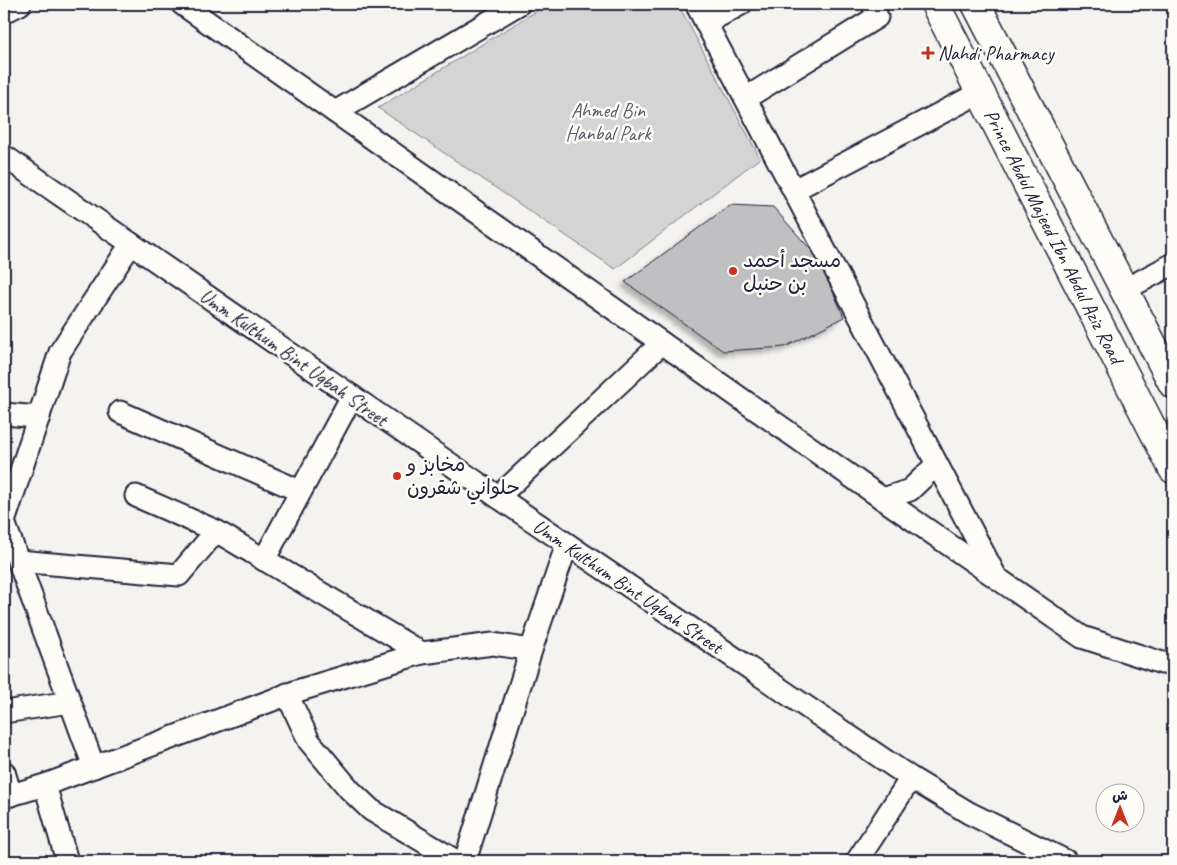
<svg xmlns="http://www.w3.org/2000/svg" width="1177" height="865" font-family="Caveat,'Playpen Sans Arabic',sans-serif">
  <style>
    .green { fill: #d5d4d5; stroke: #7c7b88 }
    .building { fill: #c0bfc2; stroke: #22223b; filter: url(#shadow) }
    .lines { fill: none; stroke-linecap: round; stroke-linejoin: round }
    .minor-casing { stroke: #22223b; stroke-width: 25 }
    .primary-casing { stroke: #22223b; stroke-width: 31 }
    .minor { stroke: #fdfcf7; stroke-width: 21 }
    .primary { stroke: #fdfcf7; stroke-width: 28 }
    .poi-dot { fill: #c8321e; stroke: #fdfcf7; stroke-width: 2 }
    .labels { text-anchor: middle; stroke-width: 5; stroke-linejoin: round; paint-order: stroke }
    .poi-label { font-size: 20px; fill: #22223b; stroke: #fdfcf7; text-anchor: start }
    .park-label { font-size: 20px; fill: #585769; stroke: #fdfcf7 }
    .street-label { font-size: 20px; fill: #22223b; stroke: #fdfcf7 }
  </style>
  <defs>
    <filter id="shadow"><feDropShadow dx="-4.5" dy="4.5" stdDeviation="2.5" flood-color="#0004"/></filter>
  </defs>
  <rect width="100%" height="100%" fill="#f4f3ef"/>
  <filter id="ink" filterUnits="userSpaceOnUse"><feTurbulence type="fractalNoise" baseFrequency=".02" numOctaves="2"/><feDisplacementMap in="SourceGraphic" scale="10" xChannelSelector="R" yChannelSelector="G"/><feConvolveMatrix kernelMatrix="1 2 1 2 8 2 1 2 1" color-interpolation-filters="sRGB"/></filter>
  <g filter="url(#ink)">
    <polygon class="green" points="548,4 678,4 760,158 615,269 378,108"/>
    <polygon class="building" points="730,205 773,207 819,259 844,317 785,347 723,351 625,282"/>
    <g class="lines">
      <defs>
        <g id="minor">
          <polyline points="182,4 883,499 1082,637 1162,663 1173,663"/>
          <polyline points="696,4 994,573"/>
          <polyline points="4,12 20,4"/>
          <polyline points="706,23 741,4"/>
          <polyline points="746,98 877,17 873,4"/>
          <polyline points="335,112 519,4"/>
          <polyline points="4,156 498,497 911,778 969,813 1066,861"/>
          <polyline points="794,190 981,92"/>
          <polyline points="1124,290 1173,264"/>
          <polyline points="120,412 300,491"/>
          <polyline points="4,414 39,417"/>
          <polyline points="136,496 216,531"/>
          <polyline points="498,497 662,343"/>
          <polyline points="883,499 910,490 936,465"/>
          <polyline points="4,522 60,352 131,244"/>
          <polyline points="4,522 94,767"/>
          <polyline points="264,560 352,396"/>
          <polyline points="18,561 179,575 216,531 422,653"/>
          <polyline points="287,694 309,741 350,790 371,810 456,861"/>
          <polyline points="4,712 70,702"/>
          <polyline points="4,772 11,795"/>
          <polyline points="45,785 67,861"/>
          <polyline points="4,797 45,785 297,691 422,653 493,644 531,650"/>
          <polyline points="465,861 531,650 567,544"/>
          <polyline points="857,861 911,778"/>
        </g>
        <g id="primary">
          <polyline points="935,4 1173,469"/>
          <polyline points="976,4 1173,384"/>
        </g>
      </defs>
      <use href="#minor" class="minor-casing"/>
      <use href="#primary" class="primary-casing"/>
      <use href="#minor" class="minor"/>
      <use href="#primary" class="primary"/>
    </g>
  </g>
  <g class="poi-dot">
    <path d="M925.5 45.5h5v5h5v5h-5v5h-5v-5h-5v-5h5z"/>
    <circle cx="733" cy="271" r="5"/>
    <circle cx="397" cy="476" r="5"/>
  </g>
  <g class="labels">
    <g class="poi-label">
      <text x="938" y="60">Nahdi Pharmacy</text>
      <text x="743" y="267">مسجد أحمد<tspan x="743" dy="23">بن حنبل</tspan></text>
      <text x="407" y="471">مخابز و<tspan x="407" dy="23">حلواني شقرون</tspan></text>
    </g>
    <g class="park-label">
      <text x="608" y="117">Ahmed Bin<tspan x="608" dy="23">Hanbal Park</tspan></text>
    </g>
    <g class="street-label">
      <text transform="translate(1054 236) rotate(63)" y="7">Prince Abdul Majeed Ibn Abdul Aziz Road</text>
      <text transform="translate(294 357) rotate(35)" y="7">Umm Kulthum Bint Uqbah Street</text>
      <text transform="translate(628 586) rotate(34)" y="7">Umm Kulthum Bint Uqbah Street</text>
    </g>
  </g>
  <rect width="1177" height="865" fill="none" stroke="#fdfcf7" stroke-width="20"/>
  <rect x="10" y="10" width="1157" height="845" fill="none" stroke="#22223b" stroke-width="2" filter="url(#ink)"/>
  <g transform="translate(1120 808)"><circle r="24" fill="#fdfcf7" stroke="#a5a5ac"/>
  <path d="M0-4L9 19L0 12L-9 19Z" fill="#c8321e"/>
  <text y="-8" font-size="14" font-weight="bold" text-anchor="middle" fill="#22223b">ش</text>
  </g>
</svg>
